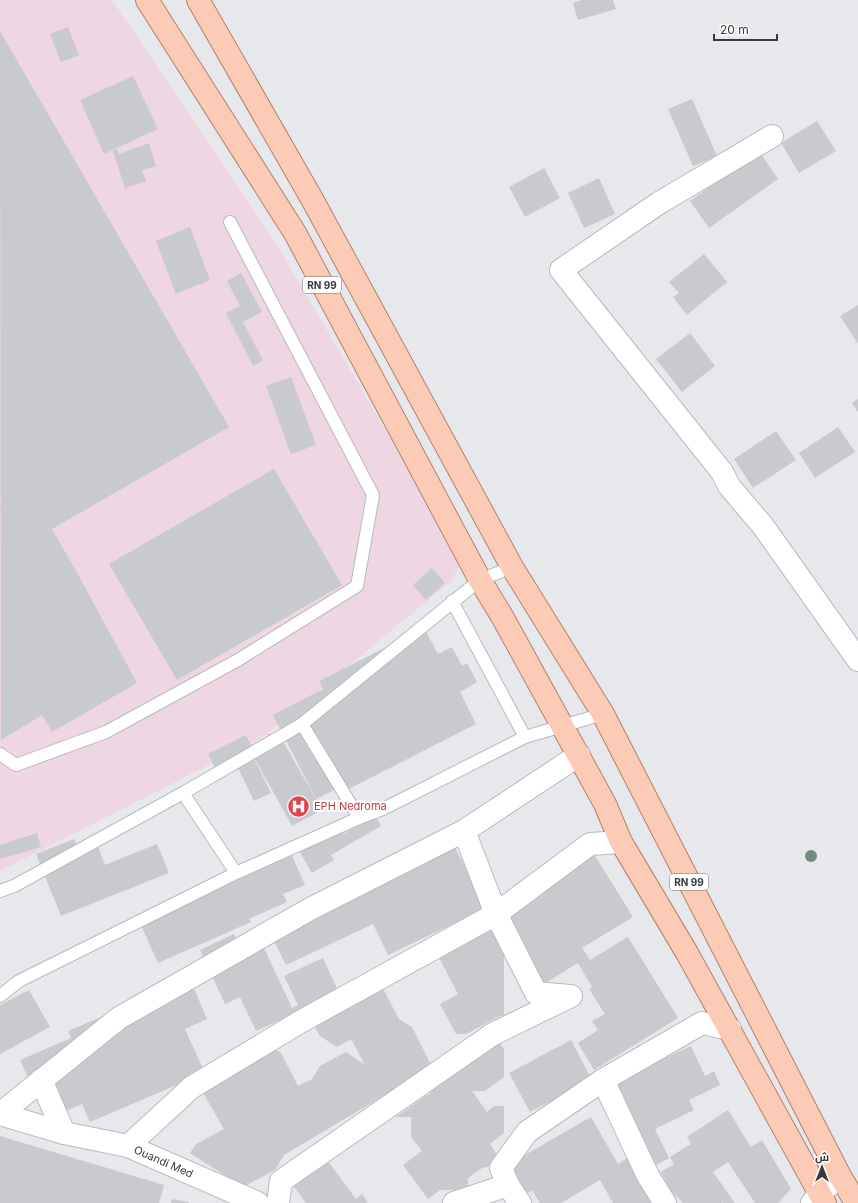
<svg xmlns="http://www.w3.org/2000/svg" width="858" height="1203" font-family="Inter,Cairo,sans-serif">
  <style>
    .industrial { fill: #eed6e2 }
    .building { fill: #c8cacd }
    .lines { fill: none; stroke-linecap: round; stroke-linejoin: round }
    .lane-casing { stroke: #b9babe; stroke-width: 14 }
    .street-casing { stroke: #b9babe; stroke-width: 24 }
    .secondary-casing { stroke: #b9babe; stroke-width: 24 }
    .primary-casing { stroke: #b5816b; stroke-width: 24 }
    .lane { stroke: #fff; stroke-width: 12 }
    .street { stroke: #fff; stroke-width: 22 }
    .secondary { stroke: #fff; stroke-width: 22 }
    .primary { stroke: #fbcbb6; stroke-width: 22 }
    .tree { fill: #748a7e }
    .labels { text-anchor: middle; stroke-width: 4; stroke-linejoin: round; paint-order: stroke }
    .shield { fill: #fff; stroke: #747475; stroke-width: 1 }
    .shield-label { font-size: 10px; font-weight: bold; fill: #38393a }
    .health-label { font-size: 11px; fill: #be3a42; stroke: #fff; text-anchor: start }
    .street-label { font-size: 11px; fill: #38393a; stroke: #fff }
  </style>
  <rect width="100%" height="100%" fill="#e6e8eb"/>
  <polygon class="industrial" points="0,0 112,0 274,240 462,561 451,581 260,739 0,871"/>
  <g class="building">
    <polygon points="582,0 613,0 616,9 578,20 573,3"/>
    <polygon points="68,27 79,55 61,62 50,34"/>
    <polygon points="0,31 229,427 52,529 76,571 137,683 52,732 42,715 1,740"/>
    <polygon points="133,76 158,129 104,154 80,100"/>
    <polygon points="692,99 717,156 693,166 668,109"/>
    <polygon points="817,121 836,151 799,173 781,143"/>
    <polygon points="149,143 156,166 142,170 146,181 125,188 113,151 117,149 119,154"/>
    <polygon points="759,151 778,179 709,228 690,201"/>
    <polygon points="544,168 560,198 525,217 509,187"/>
    <polygon points="599,178 615,214 584,228 568,193"/>
    <polygon points="190,227 210,280 176,294 156,241"/>
    <polygon points="704,254 727,282 687,315 673,297 679,293 669,282"/>
    <polygon points="241,273 262,312 243,322 263,360 253,366 226,313 240,306 227,281"/>
    <polygon points="858,305 858,344 840,316"/>
    <polygon points="690,333 715,366 682,392 656,359"/>
    <polygon points="291,377 316,445 291,454 266,386"/>
    <polygon points="858,399 858,412 852,403"/>
    <polygon points="838,427 855,452 815,478 799,453"/>
    <polygon points="776,431 796,460 753,488 734,459"/>
    <polygon points="274,469 342,585 177,680 109,564"/>
    <polygon points="432,568 445,583 426,600 413,585"/>
    <polygon points="424,628 438,654 452,647 462,666 467,663 477,682 460,692 476,724 341,793 338,788 316,799 273,715 323,689 319,681"/>
    <polygon points="268,734 279,734 322,810 292,826 255,759 220,777 208,754 246,735 256,755 267,744"/>
    <polygon points="255,760 271,793 254,801 238,768"/>
    <polygon points="376,816 381,826 331,855 334,860 312,873 297,847 338,825 343,834"/>
    <polygon points="37,833 41,847 0,859 0,845"/>
    <polygon points="448,834 486,908 388,955 373,924 286,965 265,923"/>
    <polygon points="74,839 80,853 98,846 105,865 157,844 169,873 61,916 36,854"/>
    <polygon points="290,851 305,885 283,894 287,902 249,919 251,922 158,963 140,923 251,874 248,869"/>
    <polygon points="594,854 633,917 582,948 590,960 628,937 678,1018 594,1070 578,1043 598,1030 592,1021 605,1014 589,989 592,987 578,963 542,985 515,941 521,938 507,914"/>
    <polygon points="490,924 504,951 504,1016 500,1016 466,1034 456,1034 440,1004 458,994 436,952"/>
    <polygon points="256,931 292,1008 298,1005 284,976 323,958 339,993 256,1031 240,997 225,1004 200,950 234,934 237,940"/>
    <polygon points="190,979 207,1019 185,1029 205,1073 90,1122 82,1104 63,1112 33,1089 20,1060 71,1038 68,1031"/>
    <polygon points="382,987 399,1019 412,1027 432,1067 284,1155 275,1170 243,1187 190,1153 196,1144 224,1129 201,1089 274,1049 281,1053 298,1086 312,1079 320,1066 346,1052 365,1065 351,1039 337,1047 320,1036 313,1024"/>
    <polygon points="29,990 50,1027 0,1054 0,1005"/>
    <polygon points="496,1038 504,1049 504,1077 485,1091 472,1091 487,1112 494,1106 504,1106 504,1133 490,1144 501,1161 497,1165 482,1168 468,1178 468,1190 440,1190 428,1199 403,1165 422,1151 411,1137 411,1117 396,1117 427,1095 430,1094 430,1086"/>
    <polygon points="571,1040 592,1080 530,1112 509,1073"/>
    <polygon points="691,1046 705,1076 714,1071 720,1085 689,1100 694,1110 655,1129 669,1158 652,1167 611,1083"/>
    <polygon points="728,1110 751,1147 762,1140 791,1189 778,1203 755,1203 728,1162 713,1172 735,1203 722,1203 728,1198 721,1203 683,1203 670,1190 661,1172 674,1164 670,1157 691,1144 687,1137"/>
    <polygon points="591,1117 618,1164 627,1158 653,1203 613,1203 600,1180 561,1203 540,1203 532,1190 521,1197 504,1167"/>
    <polygon points="0,1136 164,1185 159,1203 0,1203"/>
    <polygon points="327,1160 356,1199 362,1194 368,1203 306,1203 293,1185"/>
    <polygon points="172,1199 189,1202 189,1203 171,1203"/>
  </g>
  <g class="lines">
    <defs>
      <g id="lane">
        <polyline points="452,601 525,737"/>
        <polyline points="302,724 359,818 383,809 525,737 603,714"/>
        <polyline points="0,754 16,765 106,732 238,660 357,586 373,495 230,222"/>
        <polyline points="183,793 236,873"/>
        <polyline points="0,891 14,886 183,793 302,724 480,580 512,567"/>
        <polyline points="0,996 19,981 236,873 359,818"/>
      </g>
      <g id="street">
        <polyline points="772,136 659,203 561,270 722,472 729,486 763,526 858,660"/>
        <polyline points="464,831 496,914 536,993 570,996"/>
        <polyline points="41,1080 64,1133"/>
        <polyline points="603,1080 648,1176 665,1203"/>
        <polyline points="0,1114 119,1018 310,909 464,831 579,755"/>
        <path id="s1" d="M0,1114l64,19 64,13 130,57"/>
        <polyline points="128,1146 192,1087 300,1022 496,914 590,844 621,842"/>
        <polyline points="508,1185 520,1203"/>
        <polyline points="278,1203 281,1181 493,1034 571,996"/>
        <polyline points="454,1203 508,1185 501,1168 527,1132 603,1080 702,1023 730,1029"/>
      </g>
      <polyline id="secondary" points="812,1203 820,1193 840,1176"/>
      <g id="primary">
        <polyline points="147,0 295,233 480,580 503,618 605,804 621,842 687,953 825,1203"/>
        <polyline points="198,0 312,199 512,567 603,714 840,1176 856,1203"/>
      </g>
    </defs>
    <use href="#lane" class="lane-casing"/>
    <use href="#street" class="street-casing"/>
    <use href="#secondary" class="secondary-casing"/>
    <use href="#primary" class="primary-casing"/>
    <use href="#lane" class="lane"/>
    <use href="#street" class="street"/>
    <use href="#secondary" class="secondary"/>
    <use href="#primary" class="primary"/>
  </g>
  <circle class="tree" cx="811" cy="856" r="6"/>
  <defs>
    <symbol id="hospital-disc" viewBox="-11 -11 22 22"><circle r="9.5" fill="#e0444e" stroke="#fff"/><path d="M-5-5h3v3.5h4V-5h3V5h-3V1.5h-4V5h-3Z" fill="#fff"/></symbol>
  </defs>
  <g fill-rule="evenodd">
    <use href="#hospital-disc" x="286" y="794" width="25" height="25"/>
  </g>
  <g class="labels">
    <g class="shield">
      <rect x="303" y="277" width="38" height="16" rx="3"/>
      <rect x="670" y="874" width="38" height="16" rx="3"/>
    </g>
    <g class="shield-label">
      <text x="322" y="289">RN 99</text>
      <text x="689" y="886">RN 99</text>
    </g>
    <g class="health-label">
      <text x="314" y="810">EPH Nedroma</text>
    </g>
    <g class="street-label">
      <text dy="4" stroke="none"><textPath href="#s1" startOffset="171">Ouandi Med</textPath></text>
    </g>
  </g>
  <g transform="translate(822 1167)" stroke="#ffffff" stroke-width="3" paint-order="stroke">
  <path d="M0-3L7 15L0 10L-7 15Z" fill="#38393a"/>
  <text y="-6" font-size="11" font-weight="bold" text-anchor="middle" fill="#38393a">ش</text>
  </g>
  <path d="M714 34v6h63v-6" fill="none" stroke="#38393a" stroke-width="2"/>
  <text x="720" y="34" font-size="12" fill="#38393a" stroke="#ffffff" stroke-width="3" paint-order="stroke">20 m</text>
</svg>
